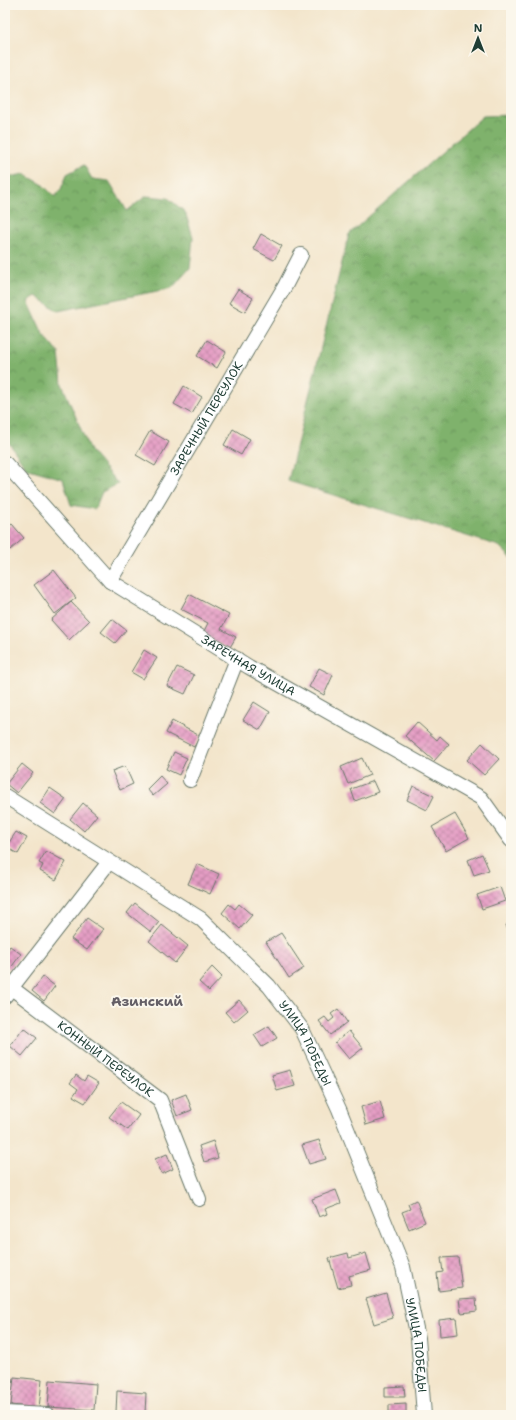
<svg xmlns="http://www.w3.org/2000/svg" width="516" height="1420" font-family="'Shantell Sans',sans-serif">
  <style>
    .forest { fill: url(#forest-crowns); stroke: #4f7850 }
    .building { fill: url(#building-cross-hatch) }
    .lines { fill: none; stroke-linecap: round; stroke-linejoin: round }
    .minor-casing { stroke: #697869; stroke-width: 16 }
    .minor { stroke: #fff; stroke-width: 14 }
    .labels { text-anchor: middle; stroke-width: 4; stroke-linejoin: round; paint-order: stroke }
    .street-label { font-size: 12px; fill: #1f3d34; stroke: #fbf7ec }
    .quarter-label { font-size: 14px; font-weight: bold; fill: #645f66; stroke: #fbf7ec }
  </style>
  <defs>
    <pattern id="forest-crowns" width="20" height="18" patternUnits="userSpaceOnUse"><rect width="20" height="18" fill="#7fb26c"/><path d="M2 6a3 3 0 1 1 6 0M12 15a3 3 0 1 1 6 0" fill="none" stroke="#67925a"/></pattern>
    <pattern id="building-cross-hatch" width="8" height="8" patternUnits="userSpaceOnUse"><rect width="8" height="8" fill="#e59dc4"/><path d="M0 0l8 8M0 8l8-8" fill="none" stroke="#b981a0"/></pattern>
  </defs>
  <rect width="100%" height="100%" fill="#fbf7ec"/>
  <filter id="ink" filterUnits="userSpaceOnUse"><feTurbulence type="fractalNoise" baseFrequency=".025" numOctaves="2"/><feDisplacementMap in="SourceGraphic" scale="8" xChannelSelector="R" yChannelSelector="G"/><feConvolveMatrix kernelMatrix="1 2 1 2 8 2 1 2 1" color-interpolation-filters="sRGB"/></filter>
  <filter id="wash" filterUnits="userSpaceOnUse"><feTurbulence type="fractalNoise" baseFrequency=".012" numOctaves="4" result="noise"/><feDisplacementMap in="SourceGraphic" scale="16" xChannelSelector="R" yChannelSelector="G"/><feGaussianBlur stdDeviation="0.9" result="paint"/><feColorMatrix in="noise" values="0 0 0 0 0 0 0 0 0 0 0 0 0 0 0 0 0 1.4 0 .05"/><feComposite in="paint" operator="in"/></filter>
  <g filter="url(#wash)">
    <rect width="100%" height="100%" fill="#f3e5cb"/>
    <g class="forest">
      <polygon points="511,115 511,558 499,546 288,481 349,234 483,116"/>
      <polygon points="84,165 92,179 109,181 127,211 146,196 168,198 185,212 193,237 190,268 172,288 58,311 36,296 28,301 43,334 59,353 62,384 90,451 118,484 102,492 95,509 71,505 63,479 26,468 5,437 5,178 24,174 42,184 55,197 61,189 67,174"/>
    </g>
    <g id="blocks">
      <g class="building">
        <polygon points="261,234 282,246 274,260 253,249"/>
        <polygon points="238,289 253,298 245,312 229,303"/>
        <polygon points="207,340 226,352 217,368 197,356"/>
        <polygon points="184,386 202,397 192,414 174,404"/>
        <polygon points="233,429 250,439 241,455 224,445"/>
        <polygon points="150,431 169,442 155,466 136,455"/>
        <polygon points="12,524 24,538 10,550 5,544 5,529"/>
        <polygon points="54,570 76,598 55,614 34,585"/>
        <polygon points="189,594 229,615 221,629 236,637 229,649 202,635 208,623 181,609"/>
        <polygon points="71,602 89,621 69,640 51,620"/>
        <polygon points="112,619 126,630 115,643 101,632"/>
        <polygon points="144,650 157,658 143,679 131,672"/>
        <polygon points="177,667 194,675 185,694 167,686"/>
        <polygon points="319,668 333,675 324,695 309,687"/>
        <polygon points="254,702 270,712 260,730 243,720"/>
        <polygon points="172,721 200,736 194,747 166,733"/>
        <polygon points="417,722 437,740 440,736 449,744 434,761 405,736"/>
        <polygon points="482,743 499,759 484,775 467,760"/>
        <polygon points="174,752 187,758 179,775 166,769"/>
        <polygon points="362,758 370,775 348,784 341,767"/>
        <polygon points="22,764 33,773 17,793 6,784"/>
        <polygon points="125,766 133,784 120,790 112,771"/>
        <polygon points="160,776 167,784 153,796 147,789"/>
        <polygon points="373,781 378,792 355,801 351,789"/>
        <polygon points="413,786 434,796 427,810 407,800"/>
        <polygon points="50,788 66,799 55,814 40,803"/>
        <polygon points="83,803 97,815 84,831 70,819"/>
        <polygon points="455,814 469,838 446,851 432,827"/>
        <polygon points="16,832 27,838 18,854 6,847"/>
        <polygon points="46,851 66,862 56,880 40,871 43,865 39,863"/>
        <polygon points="482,854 489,870 474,875 468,860"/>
        <polygon points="197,864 219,874 210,894 188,884"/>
        <polygon points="500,887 505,901 482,909 477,895"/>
        <polygon points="135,903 159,922 151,932 127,913"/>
        <polygon points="229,904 235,909 239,904 252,915 240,929 222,913"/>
        <polygon points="87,918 103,929 87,950 71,939"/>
        <polygon points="511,923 511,939 506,925"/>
        <polygon points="162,925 188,946 175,963 149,941"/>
        <polygon points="281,933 304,968 289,978 266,942"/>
        <polygon points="10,946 21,954 10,969 5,965 5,953"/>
        <polygon points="212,967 222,977 209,991 199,982"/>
        <polygon points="43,977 55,986 44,1001 32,991"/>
        <polygon points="239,1000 248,1010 234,1022 225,1012"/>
        <polygon points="338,1009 347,1022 330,1035 319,1021 325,1017 329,1022 334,1018 331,1014"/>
        <polygon points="269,1026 277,1038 262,1047 254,1035"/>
        <polygon points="24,1028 37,1038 22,1056 10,1046"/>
        <polygon points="349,1031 363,1048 349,1059 335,1042"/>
        <polygon points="290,1070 295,1086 277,1091 272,1075"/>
        <polygon points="76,1075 84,1081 87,1076 99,1083 85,1103 73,1096 78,1089 70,1083"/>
        <polygon points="186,1094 192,1110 177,1116 171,1100"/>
        <polygon points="380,1101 385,1119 366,1125 361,1107"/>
        <polygon points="121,1102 139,1115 128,1130 109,1117"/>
        <polygon points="319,1140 326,1159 309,1164 302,1145"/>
        <polygon points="213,1141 218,1158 204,1162 199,1146"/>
        <polygon points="167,1154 173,1169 162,1174 155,1159"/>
        <polygon points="336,1190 341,1203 325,1209 327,1214 319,1217 312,1199"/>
        <polygon points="416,1200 425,1222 409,1229 402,1212 410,1209 408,1204"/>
        <polygon points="348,1253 349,1258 366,1253 371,1270 349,1276 351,1285 338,1288 329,1258"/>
        <polygon points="458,1257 462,1288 439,1291 437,1273 443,1272 441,1258"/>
        <polygon points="386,1293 393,1318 374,1324 366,1299"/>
        <polygon points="476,1298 477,1311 461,1313 459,1299"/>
        <polygon points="456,1318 458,1334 440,1336 439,1320"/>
        <polygon points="14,1377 42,1380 39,1408 11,1405"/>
        <polygon points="50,1380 96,1384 94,1410 48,1407"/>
        <polygon points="404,1386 405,1397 385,1397 385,1387"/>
        <polygon points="117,1391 146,1393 145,1414 116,1412"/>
        <polygon points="406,1404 406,1415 389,1415 389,1405"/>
      </g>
    </g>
  </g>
  <g filter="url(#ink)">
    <use href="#blocks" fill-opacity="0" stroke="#697869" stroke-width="1"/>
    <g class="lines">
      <defs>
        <g id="minor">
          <path id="s1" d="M5,463l105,118 139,86 232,131 30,42"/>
          <path id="s2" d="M110,581l175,-295 16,-31"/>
          <polyline points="190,780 237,659"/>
          <path id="s3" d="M5,796l196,123 68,67 33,43 37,80 64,158 15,71 6,77"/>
          <path id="s4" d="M5,983l155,117 39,99"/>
          <polyline points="5,996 109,862"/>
          <polyline points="5,1413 48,1415"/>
        </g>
      </defs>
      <use href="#minor" class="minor-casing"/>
      <use href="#minor" class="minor"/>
    </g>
  </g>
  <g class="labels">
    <g class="street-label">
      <text dy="4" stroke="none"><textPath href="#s2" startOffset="189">ЗАРЕЧНЫЙ ПЕРЕУЛОК</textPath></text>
      <text dy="4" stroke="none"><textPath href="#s1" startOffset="320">ЗАРЕЧНАЯ УЛИЦА</textPath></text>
      <text dy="4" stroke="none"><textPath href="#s3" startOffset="395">УЛИЦА ПОБЕДЫ</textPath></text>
      <text dy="4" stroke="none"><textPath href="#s4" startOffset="126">КОННЫЙ ПЕРЕУЛОК</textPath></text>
      <text dy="4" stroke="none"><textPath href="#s3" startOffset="719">УЛИЦА ПОБЕДЫ</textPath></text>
    </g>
    <g class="quarter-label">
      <text x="147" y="1006">Азинский</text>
    </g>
  </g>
  <rect width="516" height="1420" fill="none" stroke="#fbf7ec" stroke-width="20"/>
  <g transform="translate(478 38)" stroke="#fbf7ec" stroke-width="3" paint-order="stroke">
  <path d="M0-3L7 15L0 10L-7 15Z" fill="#1f3d34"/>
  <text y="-6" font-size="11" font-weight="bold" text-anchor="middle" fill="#1f3d34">N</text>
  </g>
</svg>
